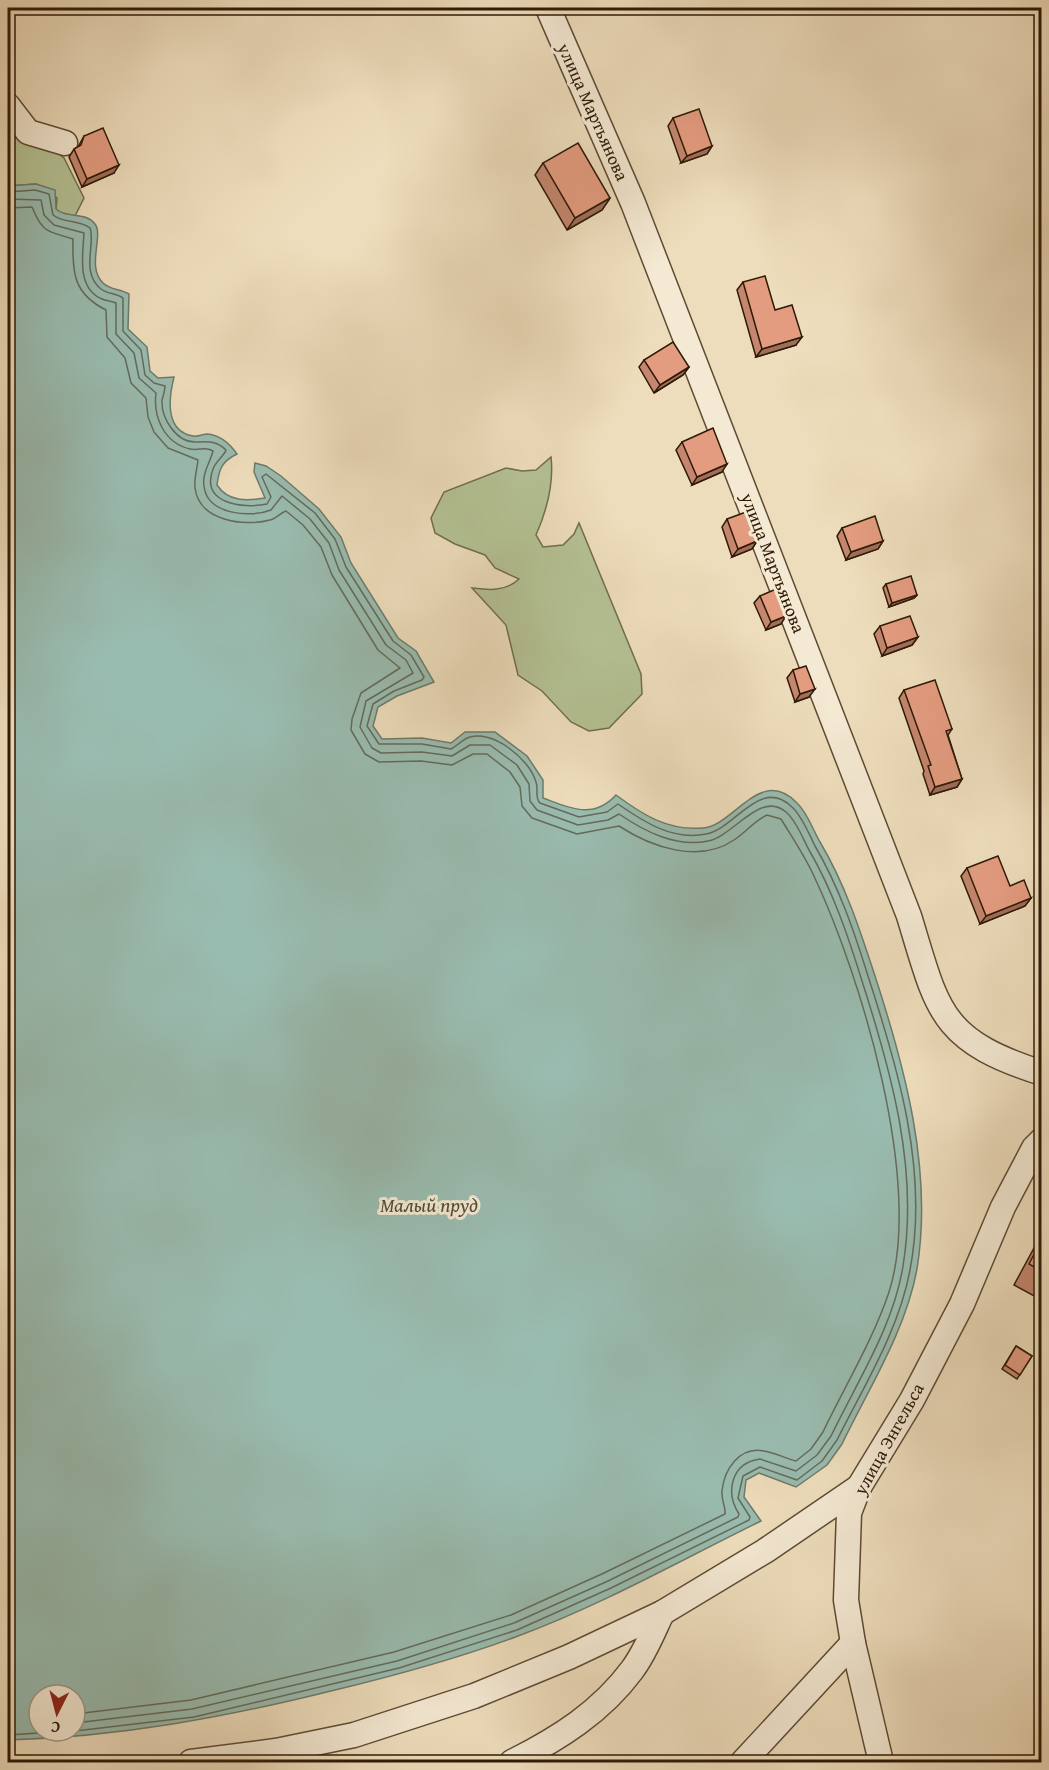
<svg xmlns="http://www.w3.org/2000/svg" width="1049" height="1770" font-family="'Gentium Book Plus',serif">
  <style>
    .green { fill: #b4c294; stroke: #716e4d; stroke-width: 1.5 }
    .water { fill: #99bcb0; stroke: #6e7b6c; stroke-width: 1.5; fill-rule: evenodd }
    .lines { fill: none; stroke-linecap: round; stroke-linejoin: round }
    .shore { stroke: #646b5b; stroke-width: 1.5 }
    .minor-casing { stroke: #5e4b34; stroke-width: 27 }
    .minor { stroke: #f4e9d3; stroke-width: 24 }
    .wall { fill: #c4866e; stroke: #2e1a06; stroke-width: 1.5 }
    .shaded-wall { fill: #a06d5a; stroke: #2e1a06; stroke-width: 1.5 }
    .building { fill: #e49c80; stroke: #2e1a06; stroke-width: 1.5 }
    .labels { text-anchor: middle; stroke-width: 6; stroke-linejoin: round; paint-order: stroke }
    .street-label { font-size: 18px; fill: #2e1a06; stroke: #f4e9d3 }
    .water-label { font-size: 20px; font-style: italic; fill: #4e4b39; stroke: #f4e9d3 }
  </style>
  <rect width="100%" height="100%" fill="#eeddbc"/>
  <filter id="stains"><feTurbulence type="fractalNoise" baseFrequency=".00333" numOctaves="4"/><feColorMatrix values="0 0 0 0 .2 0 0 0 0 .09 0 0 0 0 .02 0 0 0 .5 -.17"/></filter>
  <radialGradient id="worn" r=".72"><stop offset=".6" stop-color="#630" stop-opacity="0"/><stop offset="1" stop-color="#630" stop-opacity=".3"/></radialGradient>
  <g class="green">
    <polygon points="8,114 64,158 84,198 75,216 63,215 56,210 57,198 36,184 8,186"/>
    <path d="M551,457c3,27 -4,53 -15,78l7,12 20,-2 11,-11 5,-11 62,151 1,20 -33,34 -20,3 -18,-9 -29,-31 -24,-16 -12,-50 -34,-37c17,2 33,4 47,-9l-24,-11 -10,-13 -30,-11 -20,-11 -4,-15 13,-26 62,-24 16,3 14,-1z"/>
  </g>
  <path class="water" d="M36,184l19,6 1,19c11,10 29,2 39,15 9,11 -9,43 8,59 7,7 18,6 26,11l-1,35 19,18 3,24 8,7 16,-1c-5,20 -10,54 19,59 5,1 10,-2 14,-2 14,1 23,10 30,20 -15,7 -18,15 -20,31 11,17 30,16 48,13l-11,-26 1,-9 11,3 15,10 38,33 22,28 10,26 47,75 18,13 18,31 -37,14 -19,11 -5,19 9,13 40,-1 29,5 14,-11h30l32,24 16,24v18c27,10 50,22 73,-3 27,20 52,36 87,33 31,-2 57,-63 94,-25 10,9 16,27 23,39 25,42 40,88 55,134 30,92 58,195 42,293 -11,61 -48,119 -75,175l-15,21 -31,22 -37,-14 -13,7 -2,17 17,24c-80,39 -159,84 -243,115 -59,22 -121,39 -183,54 -108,27 -216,47 -327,50v-1554zM39,1695h36v36h-36z"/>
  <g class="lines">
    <g class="shore">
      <path d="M8,192l27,-2 14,4 4,21c12,9 25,4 37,13 6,16 -10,44 11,61 6,5 15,4 22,9v33l18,19 4,25 9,8 11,3c0,5 -2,10 -3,14 -1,18 14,42 33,42 13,0 21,-2 31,8 -2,6 -10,11 -13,19 -13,35 30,40 54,35l4,-7 -9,-20 4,-3 49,39 20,26 11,28 47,74 18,14 13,22 -2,3 -28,11 -21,13 -6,22 12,18h43l29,5c6,-3 10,-8 16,-11 24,-10 62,20 69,44 3,8 -2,14 4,21l39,14 28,-5 11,-8c26,18 55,37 88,30 29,-5 54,-58 86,-27 10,9 17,27 23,39 24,41 39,85 53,130 30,92 61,196 42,294 -11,60 -46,116 -73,170l-15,21 -25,19 -37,-13 -17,9 -5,22 12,19 -1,3 -138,68 -94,42 -118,38 -205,49 -119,14"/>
      <path d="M8,199l33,1 3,15 10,10 30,8c-1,21 -8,55 18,66 4,2 9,2 14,4v31l18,19 5,25 17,15c-3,24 8,50 34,56 9,2 15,-3 23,2 -3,12 -11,22 -9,35 3,29 47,32 67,24l11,-14 28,23 19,24 10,27 47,75 20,15 7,13 -47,28 -6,26 12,21 9,5 41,-1 30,4 18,-11h20l27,20 12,19 1,17 7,9 41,15 30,-5 11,-6c25,17 57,34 89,27 26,-5 52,-51 78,-29 10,8 17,27 23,38 24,41 39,86 53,131 29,90 57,189 41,285 -9,59 -46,116 -72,170l-14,19 -21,16 -36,-12c-29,4 -35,33 -21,55l-1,3 -130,64 -94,42 -117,38 -205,48 -117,14"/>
      <path d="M8,208l24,-1c11,27 16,24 41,32 -1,35 1,55 33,71l1,27 18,21 6,25 15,15 2,19 6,15 14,16 30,12c-1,9 -4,19 -3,28 4,33 49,39 75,32 6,-1 10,-7 16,-9l17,14 18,22 11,28 46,75 22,18 -39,25 -9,26 -1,11 14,24 14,8 42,-1 31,4 21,-11h14l23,18 10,15 2,19 10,12 45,16 42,-8c32,21 80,38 115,14 12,-8 20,-19 33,-25l14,4c11,18 23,36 32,55 48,101 111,310 76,418 -16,48 -44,94 -66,140l-12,17 -15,12c-11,-3 -21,-8 -32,-10 -25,-5 -40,19 -42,40 -1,9 4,16 3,23l-121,59 -93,42 -117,37 -203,48 -116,14"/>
      <polyline points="8,1735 69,1731"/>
    </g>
    <defs>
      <g id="minor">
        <path d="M548,8l85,195 276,713c29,95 30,124 133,157"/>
        <polyline points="8,106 28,132 65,143"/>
        <polyline points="191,1762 276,1751 354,1735 474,1696 569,1657 662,1613 765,1551 859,1487"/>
        <path d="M512,1762c46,-23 89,-50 120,-92 13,-17 21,-38 30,-57"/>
        <polyline points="743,1762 853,1643"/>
        <polyline points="881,1762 853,1643 846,1600 849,1513 859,1487 912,1400 962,1304 1003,1207 1034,1148 1042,1140"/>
      </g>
    </defs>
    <use href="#minor" class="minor-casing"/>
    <use href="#minor" class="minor"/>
  </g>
  <g class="wall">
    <polygon points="673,118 712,146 707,154 681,163 668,126"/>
    <polygon points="84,136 114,173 82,187 69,157 74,149 78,147"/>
    <polygon points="543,163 610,198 602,210 567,230 535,175"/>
    <polygon points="743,282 775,310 796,345 756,357 737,290"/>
    <polygon points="644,360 689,367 683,375 654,393 639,367"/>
    <polygon points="682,442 722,472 692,485 676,450"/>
    <polygon points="727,519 757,541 752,549 732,557 722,527"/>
    <polygon points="842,528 883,541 878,549 846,560 837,536"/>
    <polygon points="886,584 917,595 914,598 889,607 883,588"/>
    <polygon points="760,596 781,624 766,630 754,603"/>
    <polygon points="880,626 918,637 912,645 882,656 874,634"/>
    <polygon points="793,670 809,697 795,702 787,678"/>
    <polygon points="904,690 952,729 948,735 962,779 957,787 930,795 923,774 924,771 899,698"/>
    <polygon points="967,868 1010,886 1031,898 1025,906 980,924 961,876"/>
    <polygon points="1041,1235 1041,1293 1038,1298 1014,1285"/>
    <polygon points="1016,1346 1032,1356 1017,1379 1002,1369"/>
  </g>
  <g class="shaded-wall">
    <polygon points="712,146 707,154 681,163 687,156"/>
    <polygon points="119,165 114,173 82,187 87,179"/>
    <polygon points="610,198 602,210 567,230 575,218"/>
    <polygon points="802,337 796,345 756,357 762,349"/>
    <polygon points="689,367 683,375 654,393 660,385"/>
    <polygon points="727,464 722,472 692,485 697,477"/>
    <polygon points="757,541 752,549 732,557 738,549"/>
    <polygon points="883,541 878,549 846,560 851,552"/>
    <polygon points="917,595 914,598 889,607 892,603"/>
    <polygon points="786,616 781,624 766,630 771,622"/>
    <polygon points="918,637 912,645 882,656 887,648"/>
    <polygon points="815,689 809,697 795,702 800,694"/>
    <polygon points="962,779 957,787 930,795 935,787"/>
    <polygon points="1031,898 1025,906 980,924 986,916"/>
  </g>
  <g class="building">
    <polygon points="699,109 712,146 687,156 673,118"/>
    <polygon points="103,128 119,165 87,179 74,149 81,145 84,136"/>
    <polygon points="578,143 610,198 575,218 543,163"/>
    <polygon points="765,276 775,310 792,305 802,337 762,349 743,282"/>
    <polygon points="673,342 689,367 660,385 644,360"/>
    <polygon points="713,428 727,464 697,477 682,442"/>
    <polygon points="746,512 757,541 738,549 727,519"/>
    <polygon points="875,516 883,541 851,552 842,528"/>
    <polygon points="911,576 917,595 892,603 886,584"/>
    <polygon points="776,589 786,616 771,622 760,596"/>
    <polygon points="910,616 918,637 887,648 880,626"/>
    <polygon points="806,666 815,689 800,694 793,670"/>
    <polygon points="935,680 952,729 946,731 962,779 935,787 928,766 931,765 904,690"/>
    <polygon points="998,856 1010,886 1024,880 1031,898 986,916 967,868"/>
    <polygon points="1041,1241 1041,1271 1029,1264"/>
    <polygon points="1016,1346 1032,1356 1020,1375 1005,1365"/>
  </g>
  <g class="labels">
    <g class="street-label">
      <text transform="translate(593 112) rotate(66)" y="6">улица Мартьянова</text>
      <text transform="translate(773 563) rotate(69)" y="6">улица Мартьянова</text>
      <text transform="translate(889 1439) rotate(-61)" y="6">улица Энгельса</text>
    </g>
    <g class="water-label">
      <text x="429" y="1212">Малый пруд</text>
    </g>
  </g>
  <rect width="1049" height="1770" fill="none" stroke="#eeddbc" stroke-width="30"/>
  <rect x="9" y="9" width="1031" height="1752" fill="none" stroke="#2e1a06" stroke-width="3"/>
  <rect x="15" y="15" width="1019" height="1740" fill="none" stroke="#2e1a06" stroke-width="1.5"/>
  <g transform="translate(57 1713) rotate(186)"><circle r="28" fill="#f4e9d3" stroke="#a59681" stroke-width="1.5"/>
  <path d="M0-4.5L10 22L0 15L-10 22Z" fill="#8f2418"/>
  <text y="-9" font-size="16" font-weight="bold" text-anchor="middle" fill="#2e1a06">С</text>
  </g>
  <rect width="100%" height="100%" filter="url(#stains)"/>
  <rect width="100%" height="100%" fill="url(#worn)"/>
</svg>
